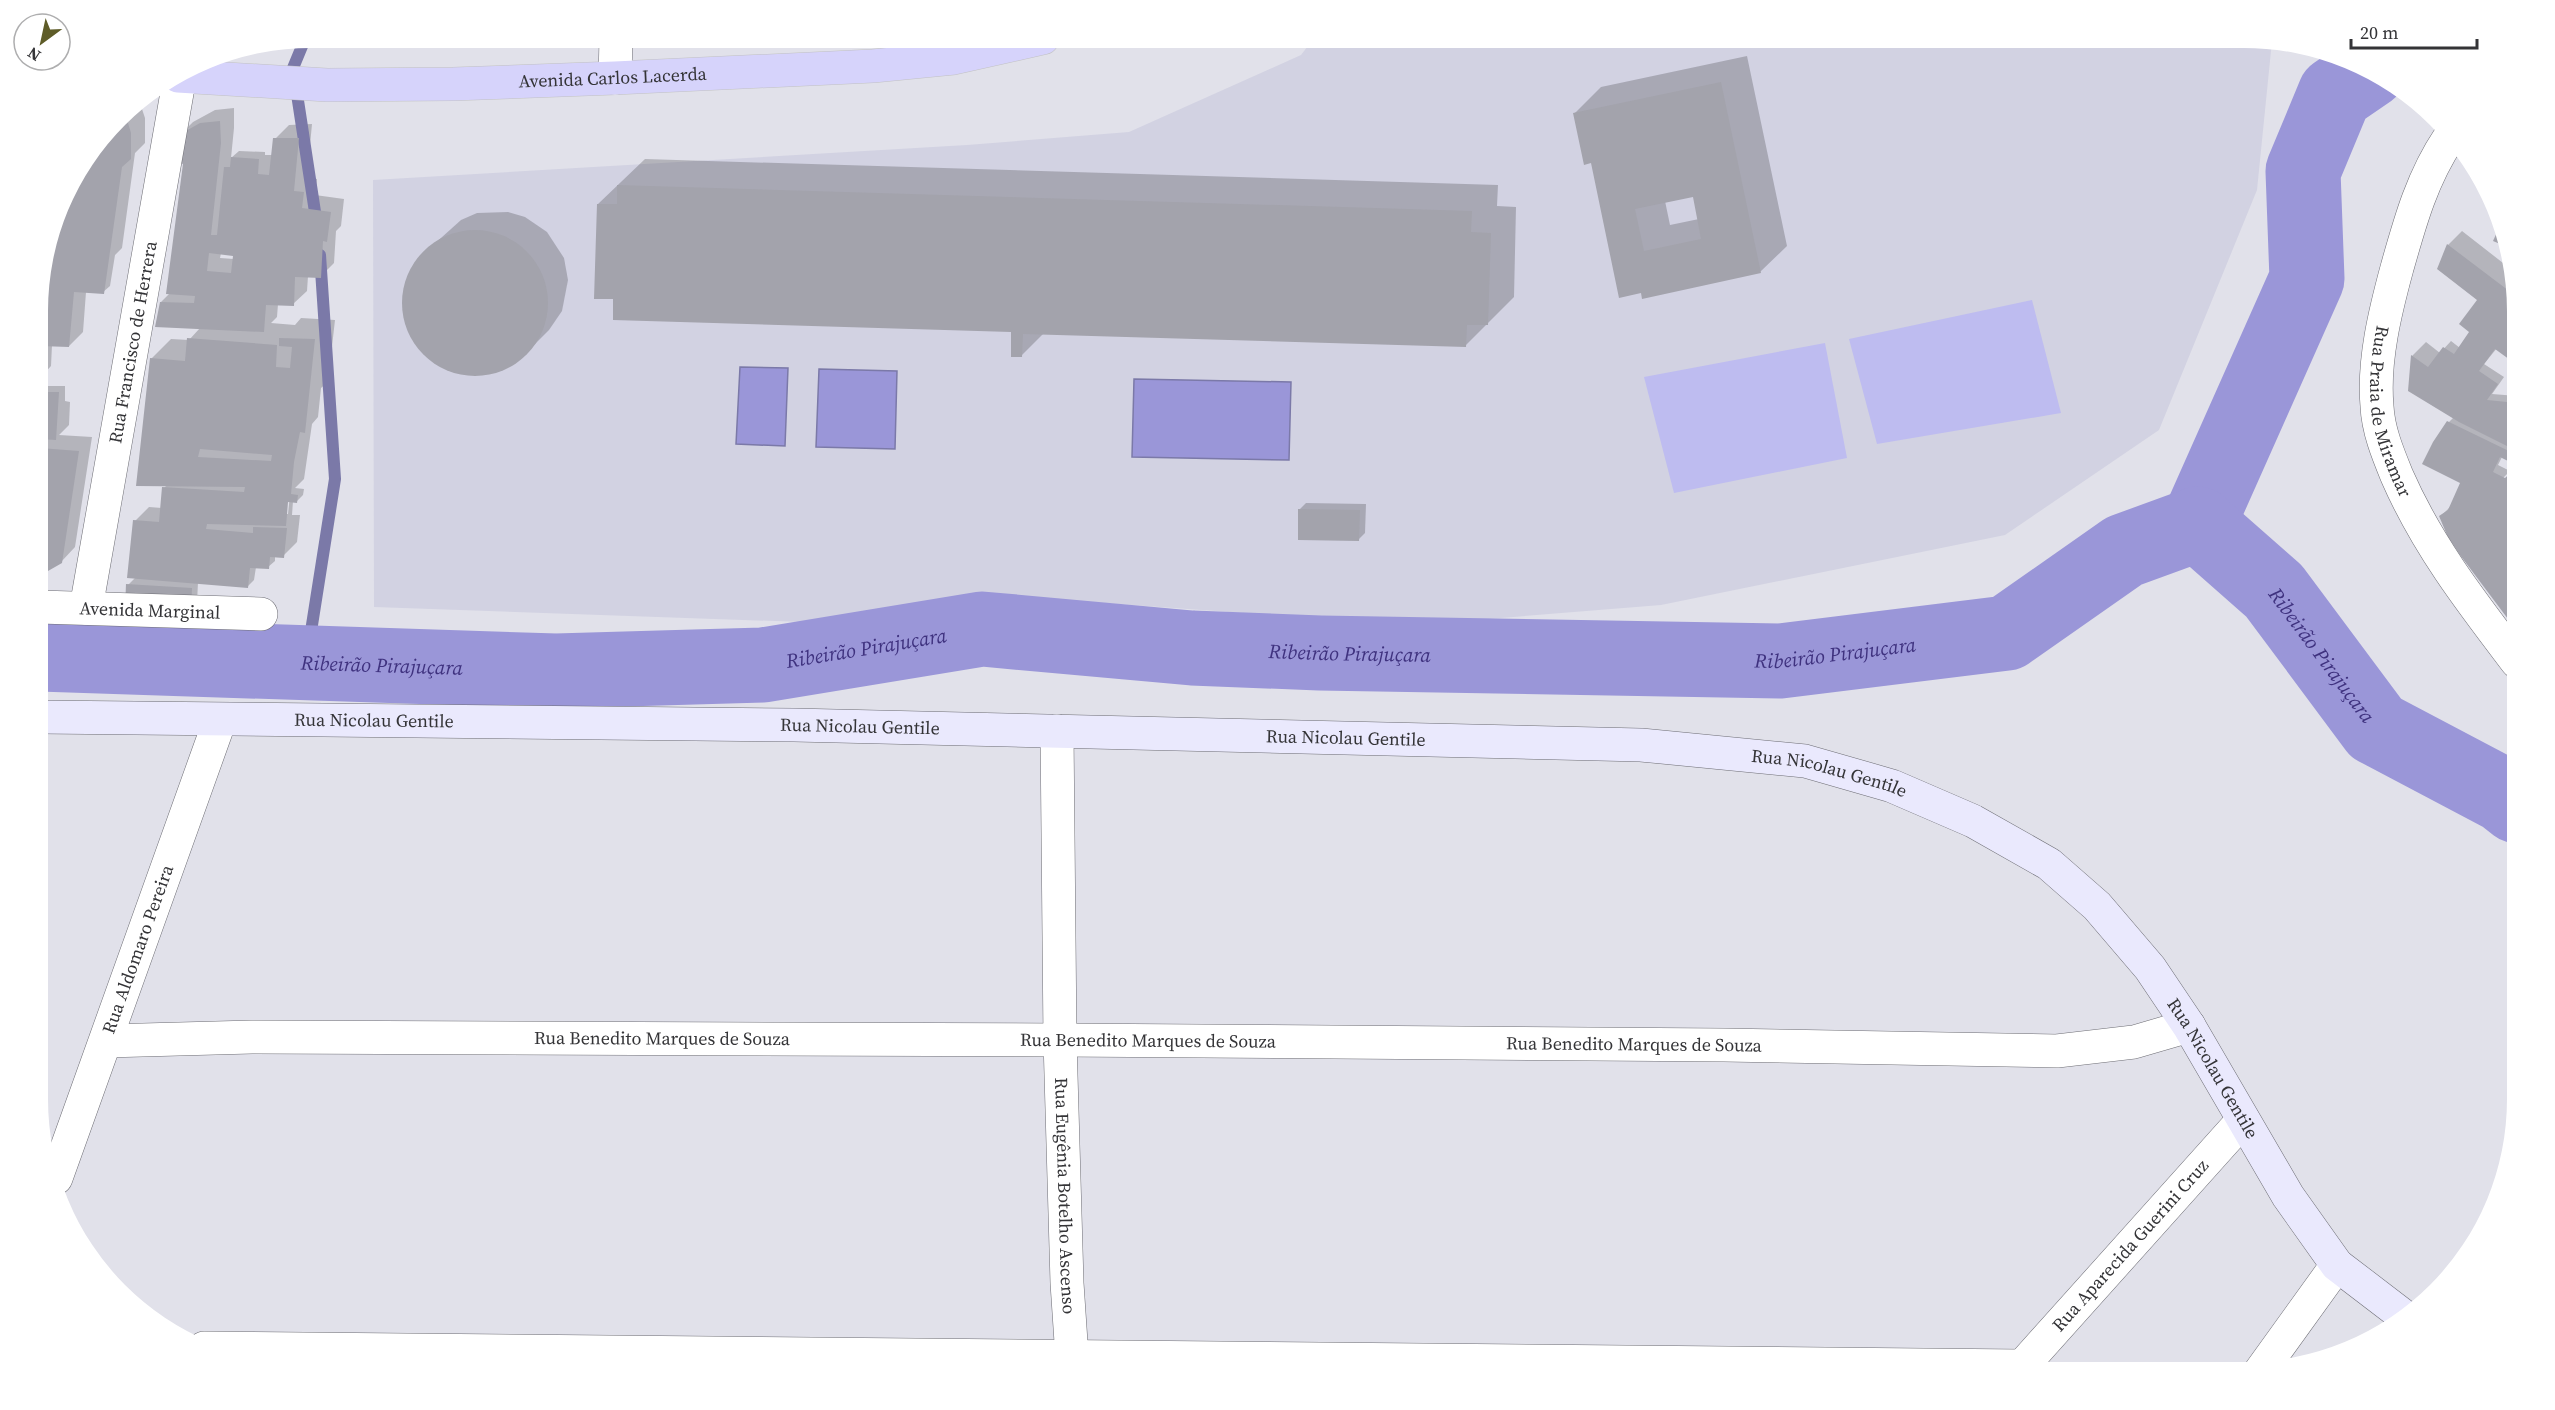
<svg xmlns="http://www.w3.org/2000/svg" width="2555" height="1410" font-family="'Source Serif 4',serif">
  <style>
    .built { fill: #d2d2e2 }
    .green { fill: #bebcf0 }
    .water { fill: #9a96d8; stroke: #7b79a8; stroke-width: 1.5 }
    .shadow { fill: #0003; fill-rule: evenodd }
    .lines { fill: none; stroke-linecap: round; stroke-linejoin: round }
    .stream { stroke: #7b79a8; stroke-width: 12 }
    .river { stroke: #9a96d8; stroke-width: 75 }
    .building { fill: #a3a3ac; fill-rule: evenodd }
    .street-casing { stroke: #6d6d74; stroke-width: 34 }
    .secondary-casing { stroke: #6d6d74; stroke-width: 34 }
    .primary-casing { stroke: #c2c2c3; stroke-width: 34 }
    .street { stroke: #fff; stroke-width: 33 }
    .secondary { stroke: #eae9fd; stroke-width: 33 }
    .primary { stroke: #d6d3fb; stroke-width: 33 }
    .labels { text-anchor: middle; stroke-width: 6; stroke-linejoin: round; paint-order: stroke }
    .street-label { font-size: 18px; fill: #343437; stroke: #fff }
    .water-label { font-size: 20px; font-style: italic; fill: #3f327f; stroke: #fff }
  </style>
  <rect width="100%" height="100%" fill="#e1e1ea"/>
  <polygon class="built" points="1314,38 2245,38 2272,41 2257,190 2159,430 2005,535 1661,605 1413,625 979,594 831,623 374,607 373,180 967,145 1129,132 1301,55"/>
  <g class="green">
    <polygon points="2032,300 2061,413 1877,444 1849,339"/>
    <polygon points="1825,343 1847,458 1674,493 1644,377"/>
  </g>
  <g class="water">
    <polygon points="740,367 788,368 785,446 736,444"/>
    <polygon points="819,369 897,371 895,449 816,447"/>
    <polygon points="1134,379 1291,382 1289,460 1132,457"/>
  </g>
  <g class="shadow">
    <path d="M1747,56l40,190 -27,26 -118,20 -67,-179 26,-26zM1694,195l5,24 -29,6 -5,-24z"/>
    <polygon points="135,103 142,109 145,118 145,143 135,153 122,248 115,255 110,286 103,292 86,292 83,332 69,346 52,345 51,366 40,378 40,275 66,190"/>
    <path d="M234,108v20l-3,30 8,-7 26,1v3h8l2,-16 14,-14 23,-1 -5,53 10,2 -2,16 29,4 -3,27 -5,5 -2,32 -14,14 -12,-1 -1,15 -14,13h-15l-1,13 -6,6 24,2 6,-7 34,2 -7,62 -7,6 -3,29 -6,7 -8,55 -9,9 9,1 -1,6 -7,7 -3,-1 -1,14h8l-3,27 -14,14h-8v5l-7,6h-12l-2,13 -6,6 -50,-4 -1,21 -69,-18 7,-7v-57l14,-14 13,1 2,-20 3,-3 -16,-126 20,-20 18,1 11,-12 -39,-26 9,-9 14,-129 -6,-27 15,-15 22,-12zM221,253l14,2 -1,4 -14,-1zM287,495h3l-2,19h-3z"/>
    <polygon points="645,159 1498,185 1497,206 1516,207 1514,297 1465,346 1044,333 1021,356 1013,331 615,298 598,204"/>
    <polygon points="508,212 525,217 547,232 564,258 568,280 562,311 549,330 528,351 506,367 476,374 447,368 424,353 408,327 404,305 410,274 422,255 461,220 477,213"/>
    <polygon points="2462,231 2512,270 2517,293 2517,363 2497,348 2484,364 2504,377 2492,394 2517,396 2517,449 2508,459 2502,457 2498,465 2510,471 2501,480 2517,610 2440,517 2451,506 2462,482 2449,422 2454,417 2410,390 2412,356 2426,342 2440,353 2451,341 2460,348 2471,332 2479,300 2439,268 2448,245"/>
    <polygon points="40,386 65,386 65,401 70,402 69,425 59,435 92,437 75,547 61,562 41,573"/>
    <polygon points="1306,503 1366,504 1365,533 1358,540 1300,509"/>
  </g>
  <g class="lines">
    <g class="stream">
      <polyline points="305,39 293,68 317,225"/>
      <polyline points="306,663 335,479 320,255"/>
    </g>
    <g class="river">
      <polyline points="2198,524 2307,279 2303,171 2335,94 2370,70"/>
      <path id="s1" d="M40,654l516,17 207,-6 219,-36 210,19 128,5 460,8 227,-28 117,-82 74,-27 76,67 102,137 127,67 14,11"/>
    </g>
  </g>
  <g class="building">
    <path d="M1721,82l40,191 -119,26 -1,-6 -22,5 -28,-135 -7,2 -11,-52zM1693,197l8,42 -57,12 -9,-42z"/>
    <polygon points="122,116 128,123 131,133 131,159 122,167 104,294 74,292 69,347 40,346 40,275 66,190"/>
    <path d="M220,121l1,22 -10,92h6l7,-68h6l1,-10 28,2 -1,15 11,1 4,-37h26l-5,53 10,1 -2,16 29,4 -4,30 -4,-1 -2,37 -26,-1 -1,29 -28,-1 -2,27 -109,-5 5,-25 34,1 1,-7 -29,-2 17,-130 -13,-5 7,-23 23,-13zM209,253l24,3 -2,17 -24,-2z"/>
    <polygon points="617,185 1472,211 1471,232 1491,233 1488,325 1467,325 1466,347 1023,334 1022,357 1011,357 1011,332 613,320 613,299 594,299 597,204 617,204"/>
    <polygon points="2502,221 2507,243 2505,246 2493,241"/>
    <circle cx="475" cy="303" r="73"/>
    <polygon points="2447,244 2517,297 2517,365 2495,349 2479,371 2498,384 2487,400 2517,403 2517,451 2459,422 2408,391 2411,355 2428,367 2443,347 2454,354 2469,332 2459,324 2477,300 2437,269"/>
    <path d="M187,338l90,7 -1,22 14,1 2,-21 -13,-1v-8l36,1 -10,94 -5,-1 -6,30 -3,32 7,1 -1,8 -9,-1 -2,24 -79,-2 -1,5 47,4v-6l34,1 -3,30 -14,-1 -1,12 -19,-1 -2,20 -121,-10 6,-58 26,2 3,-35 82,5 1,-5 -109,-1 14,-128 35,3zM200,449l72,6 -1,6 -73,-4z"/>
    <polygon points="40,392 59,392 56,440 40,439"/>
    <polygon points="2447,421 2513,453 2508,461 2500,457 2493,472 2505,478 2517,467 2517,612 2508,619 2460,555 2447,535 2439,516 2448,510 2460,483 2422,464 2433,442"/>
    <polygon points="40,448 79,451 62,563 41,575"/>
    <polygon points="1298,509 1360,510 1359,541 1298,540"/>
    <polygon points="126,584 192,588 191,611 125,609"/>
  </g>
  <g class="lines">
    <defs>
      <g id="street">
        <polyline points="615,78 616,38"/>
        <path id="s2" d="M2449,138c-27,40 -39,84 -52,130 -12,44 -24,93 -20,138 1,24 11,48 20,70 30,69 75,127 120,186"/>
        <path id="s3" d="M40,607l221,7"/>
        <path id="s4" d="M86,608l94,-532"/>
        <path id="s5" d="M1057,731l3,309 7,243 6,89"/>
        <path id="s6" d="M106,1041l146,-4 808,3 664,5 333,6 77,-9 55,-16"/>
        <path id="s7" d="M56,1178l164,-458"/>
        <polyline points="204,1348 2021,1366"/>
        <path id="s8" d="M2017,1372l226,-252"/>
        <polyline points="2260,1372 2337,1265"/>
      </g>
      <g id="secondary">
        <path id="s9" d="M40,717l754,8 847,20 164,16 87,25 81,35 76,43 48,42 53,62 39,58 99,170 49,69 68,52"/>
      </g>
      <g id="primary">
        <path id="s10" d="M178,76l149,9 126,-1 162,-6 258,-12 81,-8 89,-20"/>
      </g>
    </defs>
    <use href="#street" class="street-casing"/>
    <use href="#secondary" class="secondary-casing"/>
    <use href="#primary" class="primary-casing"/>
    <use href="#street" class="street"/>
    <use href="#secondary" class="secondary"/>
    <use href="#primary" class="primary"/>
  </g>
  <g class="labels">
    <g class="street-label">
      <text dy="6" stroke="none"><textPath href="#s10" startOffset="435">Avenida Carlos Lacerda</textPath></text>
      <text dy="6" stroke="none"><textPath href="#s4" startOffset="270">Rua Francisco de Herrera</textPath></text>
      <text dy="6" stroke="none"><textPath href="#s2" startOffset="288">Rua Praia de Miramar</textPath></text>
      <text dy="6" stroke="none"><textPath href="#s3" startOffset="110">Avenida Marginal</textPath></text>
      <text dy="6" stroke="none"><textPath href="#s9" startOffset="334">Rua Nicolau Gentile</textPath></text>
      <text dy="6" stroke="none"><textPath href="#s9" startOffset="820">Rua Nicolau Gentile</textPath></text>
      <text dy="6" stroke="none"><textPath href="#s9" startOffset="1306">Rua Nicolau Gentile</textPath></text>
      <text dy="6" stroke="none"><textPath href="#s9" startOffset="1792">Rua Nicolau Gentile</textPath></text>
      <text dy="6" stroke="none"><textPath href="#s7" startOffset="243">Rua Aldomaro Pereira</textPath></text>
      <text dy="6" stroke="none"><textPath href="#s6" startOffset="556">Rua Benedito Marques de Souza</textPath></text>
      <text dy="6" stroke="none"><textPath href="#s6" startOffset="1042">Rua Benedito Marques de Souza</textPath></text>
      <text dy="6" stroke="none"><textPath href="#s6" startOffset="1528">Rua Benedito Marques de Souza</textPath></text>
      <text dy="6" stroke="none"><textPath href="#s9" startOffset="2296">Rua Nicolau Gentile</textPath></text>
      <text dy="6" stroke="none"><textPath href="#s5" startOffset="465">Rua Eugênia Botelho Ascenso</textPath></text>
      <text dy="6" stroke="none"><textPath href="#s8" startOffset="170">Rua Aparecida Guerini Cruz</textPath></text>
    </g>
    <g class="water-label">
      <text dy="7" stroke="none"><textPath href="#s1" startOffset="828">Ribeirão Pirajuçara</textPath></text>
      <text dy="7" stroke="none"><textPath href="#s1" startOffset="1314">Ribeirão Pirajuçara</textPath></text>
      <text dy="7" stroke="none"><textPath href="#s1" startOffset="1800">Ribeirão Pirajuçara</textPath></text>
      <text dy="7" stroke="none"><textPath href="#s1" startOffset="2376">Ribeirão Pirajuçara</textPath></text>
      <text dy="7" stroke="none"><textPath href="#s1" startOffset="342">Ribeirão Pirajuçara</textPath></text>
    </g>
  </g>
  <path d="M0 0H2555V1410H0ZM311 48H2244A263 263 0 0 1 2507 311V1099A263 263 0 0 1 2244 1362H311A263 263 0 0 1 48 1099V311A263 263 0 0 1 311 48Z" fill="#fff" fill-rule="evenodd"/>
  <g transform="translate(42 42) rotate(213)"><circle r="28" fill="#ffffff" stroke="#aeaeaf" stroke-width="1.5"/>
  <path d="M0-4.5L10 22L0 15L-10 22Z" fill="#5e5c28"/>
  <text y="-9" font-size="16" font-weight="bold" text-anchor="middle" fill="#343437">N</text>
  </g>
  <path d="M2351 39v9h126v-9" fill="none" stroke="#343437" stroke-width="3"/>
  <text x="2360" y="39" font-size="18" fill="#343437" stroke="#ffffff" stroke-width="4.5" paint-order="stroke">20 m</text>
</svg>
